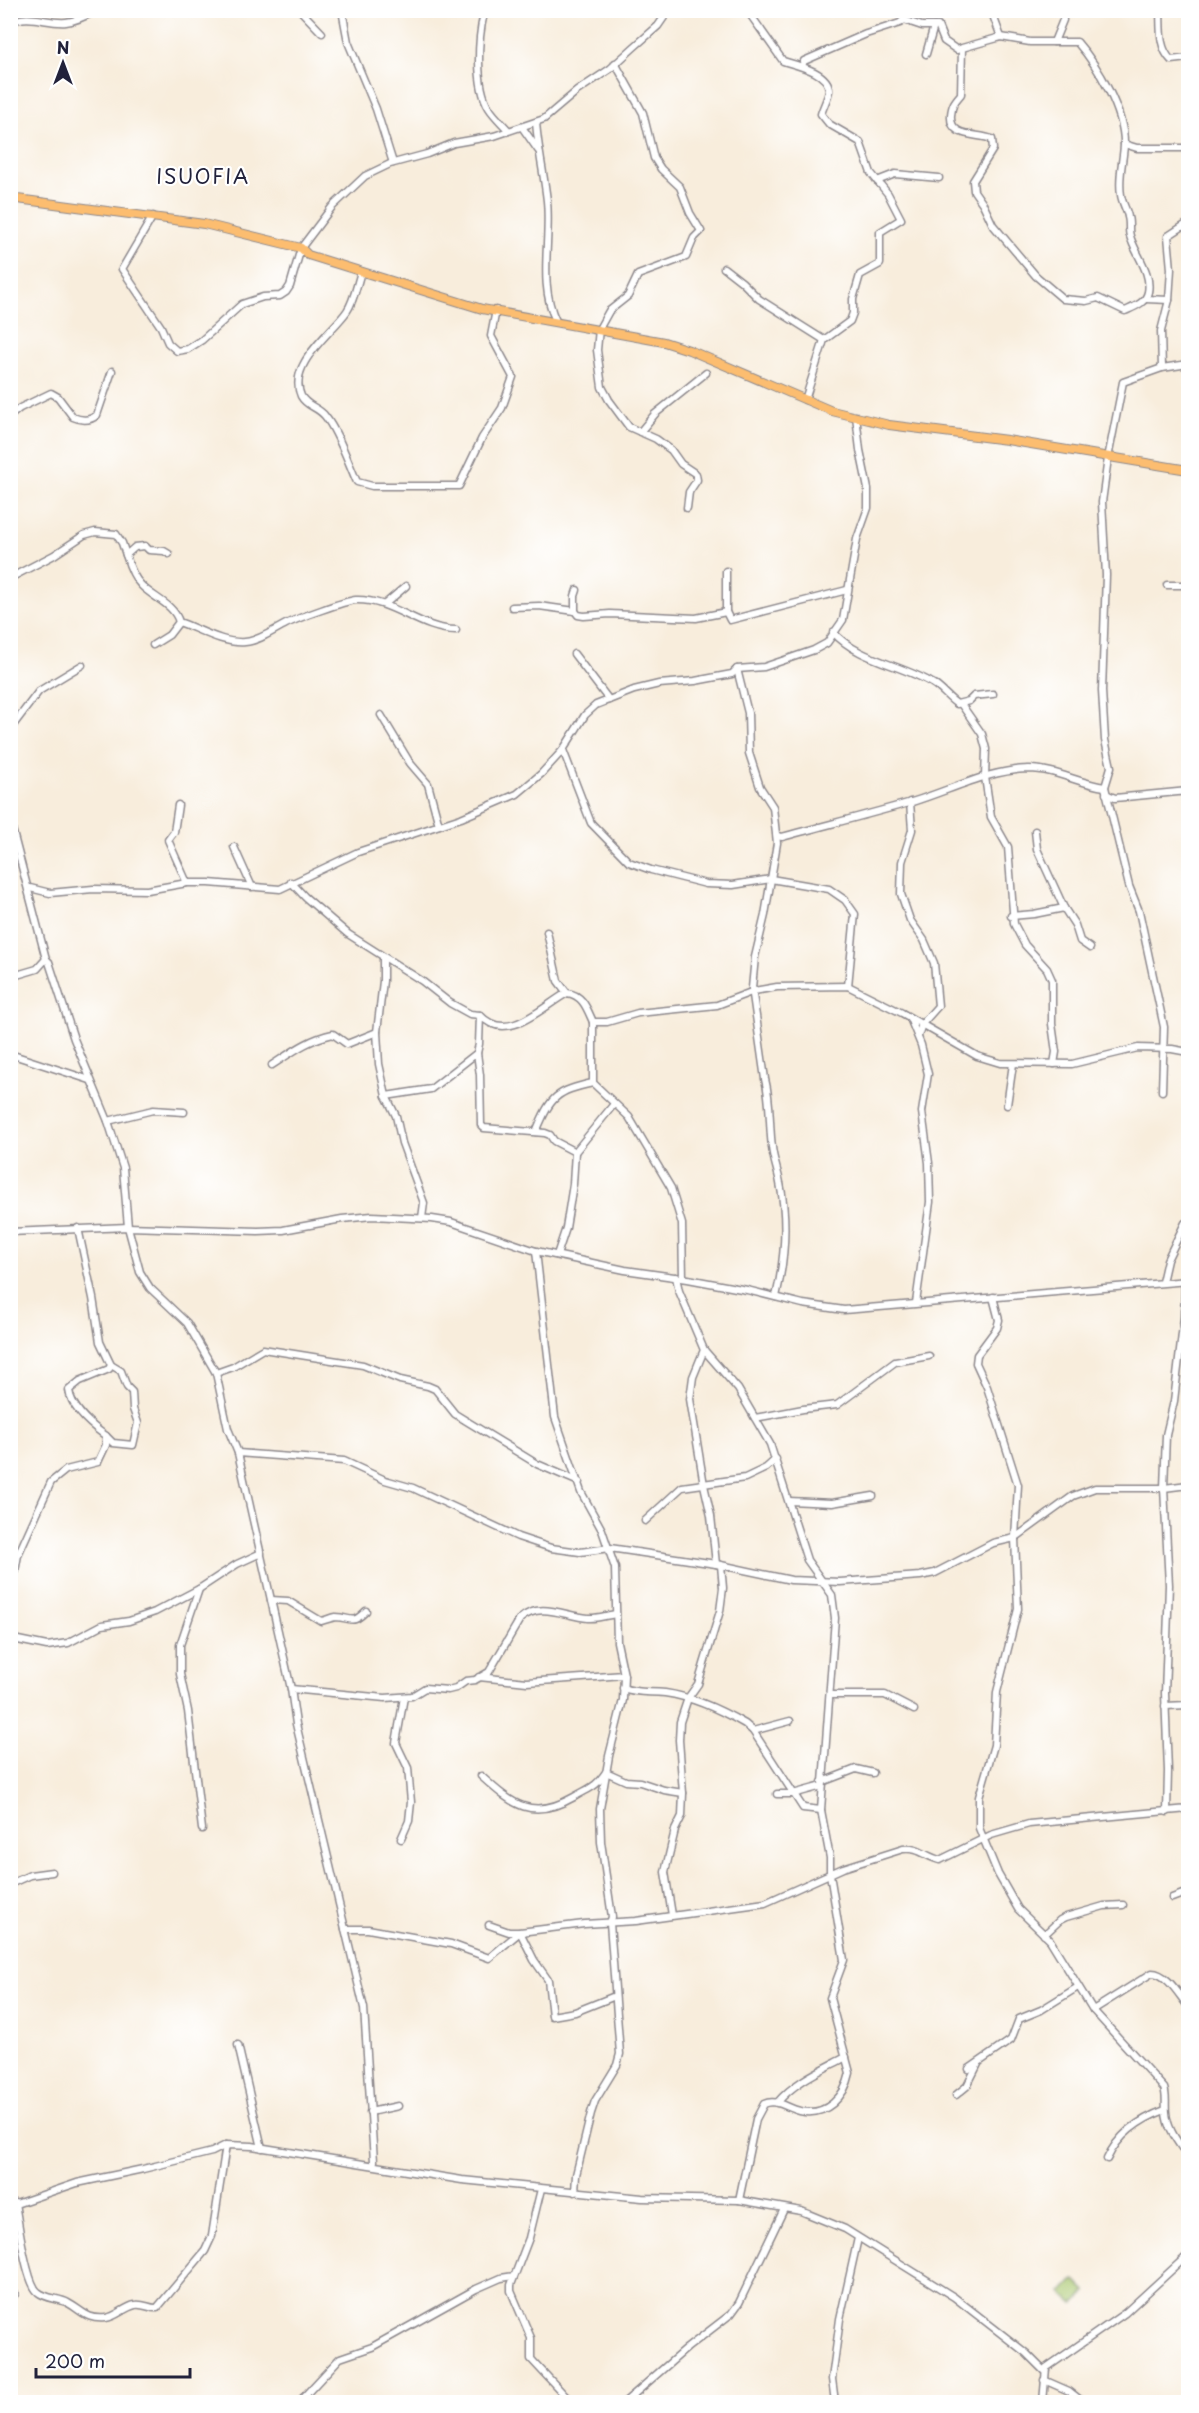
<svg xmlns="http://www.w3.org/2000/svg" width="1199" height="2413" font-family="'Playpen Sans',sans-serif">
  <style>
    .park { fill: url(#park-tufts); stroke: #667556; stroke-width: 1.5 }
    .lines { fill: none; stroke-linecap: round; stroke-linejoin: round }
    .minor-casing { stroke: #8d888c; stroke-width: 9 }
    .major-casing { stroke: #8d888c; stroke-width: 10 }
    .minor { stroke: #fff; stroke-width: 6 }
    .major { stroke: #fcbd6f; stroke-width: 8 }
    .labels { text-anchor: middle; stroke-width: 4.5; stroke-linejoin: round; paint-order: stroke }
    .quarter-label { font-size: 20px; letter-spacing: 1.5px; fill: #22223b; stroke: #fff }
  </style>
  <defs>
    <pattern id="park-tufts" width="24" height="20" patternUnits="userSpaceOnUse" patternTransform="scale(1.5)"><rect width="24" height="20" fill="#aac870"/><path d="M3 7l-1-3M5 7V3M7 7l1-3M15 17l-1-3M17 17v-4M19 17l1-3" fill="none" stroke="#92ac62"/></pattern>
  </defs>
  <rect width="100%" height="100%" fill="#fff"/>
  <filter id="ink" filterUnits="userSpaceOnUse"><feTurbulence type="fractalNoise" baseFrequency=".0167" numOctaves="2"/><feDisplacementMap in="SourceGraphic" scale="12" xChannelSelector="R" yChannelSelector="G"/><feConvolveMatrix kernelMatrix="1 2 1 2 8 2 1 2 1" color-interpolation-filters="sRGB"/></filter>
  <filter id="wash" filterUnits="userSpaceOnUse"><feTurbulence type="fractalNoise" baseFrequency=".008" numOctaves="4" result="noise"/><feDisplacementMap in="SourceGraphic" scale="24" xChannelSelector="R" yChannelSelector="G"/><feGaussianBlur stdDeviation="1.35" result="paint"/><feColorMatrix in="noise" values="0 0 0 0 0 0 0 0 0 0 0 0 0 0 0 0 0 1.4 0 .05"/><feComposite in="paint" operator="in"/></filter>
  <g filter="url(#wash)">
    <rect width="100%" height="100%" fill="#f8eddc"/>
    <polygon class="park" points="1074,2280 1086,2292 1074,2304 1062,2293"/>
  </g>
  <g filter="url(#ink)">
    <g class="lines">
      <defs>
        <g id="minor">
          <polyline points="300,10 322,33"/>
          <polyline points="342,10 348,42 376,109 393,163"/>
          <path d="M487,10l-3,3c-6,25 -9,72 5,95 5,8 13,15 19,22"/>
          <path d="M747,10l36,51c13,4 47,11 46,30 -1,7 -6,16 -8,23l8,10 31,18 11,31 17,21 13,25 -21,13v32l-20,11 -7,24v14l-3,8 -26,19 -19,60"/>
          <polyline points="991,10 1001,37"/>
          <path d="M1160,10c1,17 -2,37 11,50l17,-2"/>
          <polyline points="904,20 922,26 934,26"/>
          <path d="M10,23c18,-11 37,1 56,-1 11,-1 22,-7 31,-12"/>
          <polyline points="1054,42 1063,20"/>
          <path d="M926,54l8,-28h4l6,15 13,9 5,-2 39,-11 29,5h47c21,24 48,70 47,103 -1,17 -6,33 -3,50 1,8 6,15 7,22 2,6 0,13 2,19 5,18 22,36 18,56 -2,11 -14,15 -23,19l-27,-13 -12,3 -23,-2 -27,-23 -43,-51 -10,-21 -9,-13 -1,-10 20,-32 -1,-10c-16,-6 -43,-1 -41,-24 1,-11 4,-14 10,-21l1,-46"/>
          <polyline points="615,63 643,113 654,158 661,169 680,187 690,213 701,231 694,238 686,257 638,275 628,296 609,311 599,329 597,350 602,387 609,400 629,427 656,439 671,450 681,464 696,474 697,480 689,492 687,508"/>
          <polyline points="802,66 804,61 866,34 900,23 904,20 902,10"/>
          <path d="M536,122c2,27 8,52 11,79 4,40 -9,83 9,120"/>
          <polyline points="522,127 538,150"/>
          <polyline points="1124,144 1137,148 1188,148"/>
          <polyline points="877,181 895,174 939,178"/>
          <polyline points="153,216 122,269 161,327 168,343 177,351 188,349 202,340 242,304 263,297 280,296 286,292 290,286 301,248 332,207 365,176 390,164 427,154 454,143 494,136 544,119 577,91 610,69 633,48 658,26 669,10"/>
          <polyline points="724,268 742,282 759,299 824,340"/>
          <path d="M361,272c-4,12 -7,29 -14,39 -15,22 -60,53 -46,85 6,11 16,10 24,20 13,16 23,46 32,66l15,4h87l23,-48 20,-30 11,-31 -22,-41 5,-26"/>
          <polyline points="1146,299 1169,300"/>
          <polyline points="1162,368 1161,331 1169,300 1171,269 1168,236 1188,223"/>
          <path d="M10,416l10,-8 31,-15 7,4 15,20c9,4 17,4 24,-2l15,-44"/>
          <polyline points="640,432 655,414 706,373"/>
          <path d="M126,555c3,10 7,22 15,30 12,13 33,19 38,37 20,7 44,22 66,20 14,-1 29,-12 41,-18 12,-6 58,-23 70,-24 37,-1 64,30 100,30"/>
          <polyline points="726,571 726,612 730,620 847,590"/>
          <polyline points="10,578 54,555 84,535 95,532 116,534 122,543 126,555 135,547 145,546 149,550 164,551 169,554"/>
          <polyline points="1167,585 1188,585"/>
          <polyline points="577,590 575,596 575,611 578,615 584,616 610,614 696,618 726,612"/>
          <polyline points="1188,598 1188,585"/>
          <polyline points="385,604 406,586"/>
          <polyline points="512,607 539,606 575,611"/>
          <path d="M833,632c25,28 67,32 99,51 9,5 16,15 25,21l12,-3 5,-5 19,-2"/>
          <polyline points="153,645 169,635 179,622"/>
          <polyline points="574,654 609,700"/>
          <path d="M737,669l11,44 1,40 11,34 13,20 4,36 -12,72 -10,42 -3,31 13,91c6,23 4,45 7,68 1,12 6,24 8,36 8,39 5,76 -4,114"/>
          <polyline points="961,704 982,734 986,749 985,777 991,817 1008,847 1014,924 1025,945 1047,969 1052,980 1052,1024 1056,1052 1054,1064"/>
          <polyline points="381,715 410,763 428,784 439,825"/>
          <polyline points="10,724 14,724 39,691 82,665"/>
          <polyline points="563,750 591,823 629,862 651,870 706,884 733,885 771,879 829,889 845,900 855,914 848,986"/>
          <polyline points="1106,794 1115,798 1188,791"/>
          <polyline points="910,802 912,830 902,862 901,894 910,920 924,940 934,963 938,1006 922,1024 918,1036"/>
          <polyline points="178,805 174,832 168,840 187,883"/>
          <polyline points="10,821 46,959 49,962 74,1039 108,1121 123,1168 128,1227 140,1272 150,1288 187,1323 216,1373 228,1429 238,1453 291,1689 296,1724 364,2008 374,2161"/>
          <polyline points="1035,831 1037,849 1064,908 1075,925 1080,941 1090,948"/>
          <path d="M777,836l5,1c44,-12 89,-23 133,-36 38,-12 74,-31 114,-32 26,0 51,15 76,18"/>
          <polyline points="234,847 252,887"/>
          <path d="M291,882l14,15 43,37 74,47 28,22 20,11 10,1c27,30 63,-9 87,-22 16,2 20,16 26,29"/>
          <polyline points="30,888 50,893 93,889 147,890 187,883 209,883 280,889 358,852 461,818 517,794 541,774 563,750 585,715 596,705 634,690 659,684 695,681 732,674 737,669 764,667 814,650 827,643 843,620 857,539 868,508 868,489 860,450 856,416"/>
          <polyline points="1011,916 1034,914 1064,908"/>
          <polyline points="547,932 558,981 567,993"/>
          <polyline points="383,957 383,981 377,1032 379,1064 386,1096 396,1116 402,1143 424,1203 422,1218"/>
          <polyline points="10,977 37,969 46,959"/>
          <polyline points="480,1015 479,1044 477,1053 480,1075 481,1125 484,1128 545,1133 550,1135 554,1141 575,1152 573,1184 566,1228 557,1255"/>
          <polyline points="910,1018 921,1045 928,1074 922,1112 929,1163 930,1202 916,1303"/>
          <polyline points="10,1054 90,1080"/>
          <path d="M272,1065c20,-13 37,-26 61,-31l14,10 30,-12"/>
          <polyline points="1162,1091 1164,1027 1139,911 1129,886 1105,787 1111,767 1105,740 1102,691 1106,575 1102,502 1108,458 1123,382 1162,368 1188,364"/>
          <polyline points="386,1096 431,1089 477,1053"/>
          <polyline points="1007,1105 1013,1064"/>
          <polyline points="108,1121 153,1110 184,1112"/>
          <path d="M536,1132c15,-36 20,-41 57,-49"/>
          <polyline points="575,1152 614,1104"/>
          <polyline points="78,1228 93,1298 100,1342 111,1365 121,1371 127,1387 132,1392 133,1409 138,1423 133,1445 113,1443 106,1436"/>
          <polyline points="10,1232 128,1227 258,1231 283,1230 342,1219 372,1216 432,1219 451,1222 536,1251 625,1270 688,1279 747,1290 803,1304 844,1310 1188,1281"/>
          <polyline points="536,1251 555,1417 581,1492 602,1530 615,1568 617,1642 624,1675 623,1700 609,1756 600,1809 601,1842 612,1917 610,1923 620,2054 617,2065 595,2101 591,2113 576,2175 575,2192"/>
          <path d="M676,1277l3,14 25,59 34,39 32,55 37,116 25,35 3,23 -14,192 9,48v16l14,86 -14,38 20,75c-5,24 -24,44 -50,38 -13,-3 -24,-13 -36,-7l-8,15 -17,81"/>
          <polyline points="683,1278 682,1224 671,1188 629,1117 593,1083 593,1022 607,1022 638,1013 717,1005 754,991 777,987 848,986 902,1013 977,1056 1000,1063 1072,1064 1138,1048 1172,1049 1188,1052"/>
          <polyline points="1162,1282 1167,1260 1185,1223 1188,1222"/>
          <path d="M993,1297l6,23 -2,8 -20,27 -1,8 11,24 31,98 -3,53 3,71 -21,83 -3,53 -15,52v31l19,46 20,35 32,31 43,70 71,78c3,9 1,15 2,24 1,18 13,31 22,45"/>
          <polyline points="704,1350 693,1377 690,1399 704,1485 711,1516 716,1564"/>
          <polyline points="216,1373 233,1367 263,1349 363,1365 400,1380 428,1386 435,1389 455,1414 468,1422 537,1464 579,1482"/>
          <polyline points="755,1418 803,1409 837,1405 895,1362 929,1356"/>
          <polyline points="238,1453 344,1461 385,1480 413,1488 518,1537 551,1548 580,1552 610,1548 716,1564 791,1580 840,1582 920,1576 935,1573 993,1543 1015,1538 1073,1496 1095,1488 1164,1488 1188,1485"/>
          <polyline points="789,1501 832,1503 873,1496"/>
          <polyline points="645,1521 682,1487 745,1478 766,1468 776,1459"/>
          <polyline points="199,1589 180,1645 180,1674 188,1711 202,1829"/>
          <path d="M10,1599l8,-44 33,-73 15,-12 32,-8 8,-17v-9c-14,-10 -35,-28 -37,-46l11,-9 29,-12 2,-4"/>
          <path d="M271,1600l17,1 33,20c5,-1 9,-3 14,-4 17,0 16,9 31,-6"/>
          <polyline points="10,1635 18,1640 47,1646 68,1643 102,1625 129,1621 155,1612 199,1589 237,1564 261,1553"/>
          <polyline points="479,1677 527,1682 624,1675"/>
          <path d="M623,1688c16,6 26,3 42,5 28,4 56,17 80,31l8,7 50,77 18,2"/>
          <path d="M291,1689l94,9 27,-2 13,-8 23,2 8,-2 10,-7 9,-1 14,-8 31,-53c20,-18 44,-3 68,-1 9,1 19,-3 28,-4"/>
          <polyline points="830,1695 885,1695 914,1710"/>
          <polyline points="1165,1706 1188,1705"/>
          <polyline points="753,1731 790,1721"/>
          <path d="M481,1776c32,29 51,45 93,21 17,-10 21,-9 32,-25l20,9 14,1 24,8 19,3"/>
          <polyline points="822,1782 856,1769 873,1773"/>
          <polyline points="777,1794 793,1794 822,1786"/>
          <polyline points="1167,1812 1168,1771 1165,1693 1169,1585 1164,1488 1166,1435 1174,1401 1184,1317 1185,1281"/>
          <polyline points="401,1839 409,1821 411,1802 408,1768 396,1743 404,1697"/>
          <polyline points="10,1884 30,1875 52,1872"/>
          <polyline points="1172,1898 1188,1892"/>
          <polyline points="672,1915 665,1872 675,1830 682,1816 683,1793 679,1740 680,1722 688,1698 698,1684 720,1611 723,1588 721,1565"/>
          <path d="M489,1925l20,7h11l64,-8 52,-3 129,-18 78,-35 60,-19c16,-2 23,8 37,11l51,-25 38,-11 159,-15"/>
          <polyline points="345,1929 368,1929 451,1944 489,1958 520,1932 534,1960 548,1980 552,2016 575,2012 615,1996"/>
          <polyline points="1044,1935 1060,1920 1066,1917 1104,1906 1123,1905"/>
          <path d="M1093,2010l59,-37c15,0 27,22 36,33"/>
          <polyline points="238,2045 262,2148"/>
          <polyline points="969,2069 1011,2040 1019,2019 1041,2010 1078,1987"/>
          <polyline points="956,2095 967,2086 978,2064"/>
          <path d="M777,2103c18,-22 45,-33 69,-46"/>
          <polyline points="370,2112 398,2106"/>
          <path d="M1107,2159c11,-24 33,-40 58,-49"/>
          <polyline points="541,2189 529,2238 511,2285 511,2291 531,2338 531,2359 571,2402"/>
          <path d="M15,2203c3,17 11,80 23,89 8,7 21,6 30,11 15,8 18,17 38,15 10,-1 19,-11 29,-13 8,-2 15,4 22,3l48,-57 7,-15 14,-91"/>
          <polyline points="10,2206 77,2183 143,2169 212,2152 226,2145 252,2146 462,2180 642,2198 739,2200 801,2211 845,2229 954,2297 1026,2353 1044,2371"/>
          <polyline points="10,2295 15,2294"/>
          <polyline points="1044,2380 1069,2391 1083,2402"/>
          <polyline points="299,2402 340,2358 372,2347 476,2289 501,2278 514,2276"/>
          <polyline points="625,2402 687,2348 731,2314 739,2303 784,2209"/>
          <polyline points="835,2402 832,2379 840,2319 858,2238"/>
          <polyline points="1043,2402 1046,2368 1125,2313 1188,2255"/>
        </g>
        <polyline id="major" points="10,198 204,224 301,248 308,255 482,309 664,342 689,350 832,411 889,425 1007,440 1188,470"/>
      </defs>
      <use href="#minor" class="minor-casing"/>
      <use href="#major" class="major-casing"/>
      <use href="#minor" class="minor"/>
      <use href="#major" class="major"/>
    </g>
  </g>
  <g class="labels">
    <g class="quarter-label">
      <text x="203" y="184">ISUOFIA</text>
    </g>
  </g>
  <rect width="1199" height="2413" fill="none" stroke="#fff" stroke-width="36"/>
  <g transform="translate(63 63)" stroke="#ffffff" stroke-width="4.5" paint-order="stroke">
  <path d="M0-4.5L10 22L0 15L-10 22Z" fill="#22223b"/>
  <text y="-9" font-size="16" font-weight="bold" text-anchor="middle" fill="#22223b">N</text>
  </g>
  <path d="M36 2368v9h154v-9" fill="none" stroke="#22223b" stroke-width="3"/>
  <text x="45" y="2368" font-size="18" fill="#22223b" stroke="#ffffff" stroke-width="4.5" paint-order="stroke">200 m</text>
</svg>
